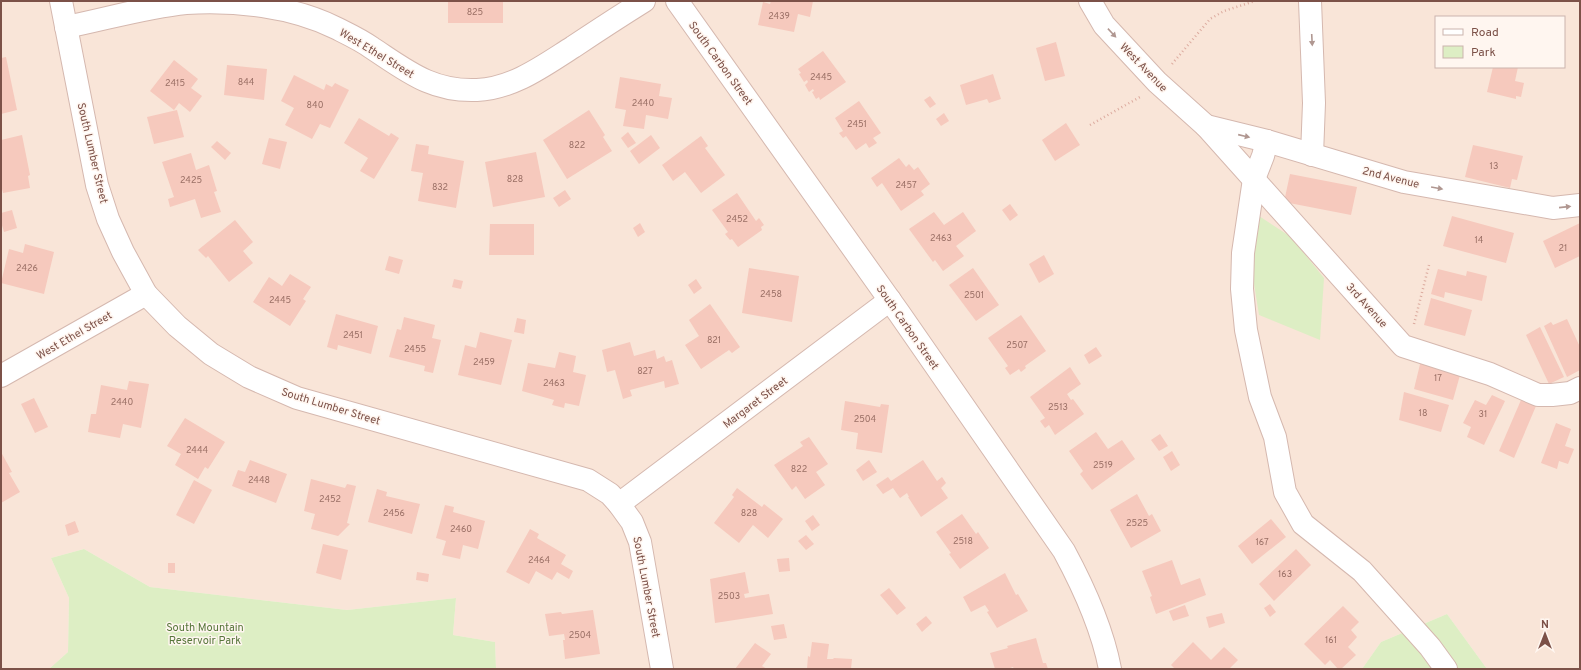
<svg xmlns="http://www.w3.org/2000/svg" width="1581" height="670" font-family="Overpass,sans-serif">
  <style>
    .residential { fill: #f9e5d8; fill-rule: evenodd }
    .green { fill: #ddeec4 }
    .building { fill: #f6c9bd }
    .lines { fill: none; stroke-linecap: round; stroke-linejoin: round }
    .minor-casing { stroke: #d5b8af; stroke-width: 24 }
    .path { stroke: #dcab9f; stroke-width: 2.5; stroke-dasharray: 1 3; stroke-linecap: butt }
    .minor { stroke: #fff; stroke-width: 22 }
    .oneway { fill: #b09791 }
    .labels { text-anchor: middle; stroke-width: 3; stroke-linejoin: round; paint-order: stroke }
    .number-label { font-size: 9px; fill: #9a6f65 }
    .street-label { font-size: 11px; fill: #7c5148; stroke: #fff6f0 }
    .park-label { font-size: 11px; fill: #57763a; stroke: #fff6f0 }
  </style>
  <rect width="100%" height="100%" fill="#fef1e8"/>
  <path class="residential" d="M1,1h1579v668h-93l-40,-55 -66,28 -19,27h-866l-1,-27 -42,-7 3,-37 -109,12 -197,-23 -66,-38 -33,9 18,40 -1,54 -19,17h-48zM1436,17h128v50h-128z"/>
  <g class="green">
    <polygon points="1259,216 1291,237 1324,278 1320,340 1259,315 1251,265"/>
    <polygon points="84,549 150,587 347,610 456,598 453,635 495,642 496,669 49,669 68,652 69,598 51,558"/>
    <polygon points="1447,614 1487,669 1362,669 1381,642"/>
  </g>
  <g class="building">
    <rect x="448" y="1" width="55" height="22"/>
    <polygon points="771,1 813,1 810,17 798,14 794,32 758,25 763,2 770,4"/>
    <polygon points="1056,42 1065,76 1045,81 1036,48"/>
    <polygon points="823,51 846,82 820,100 819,97 816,99 812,92 814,91 813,89 809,92 805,85 808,82 807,80 804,82 799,74 801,73 798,69"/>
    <polygon points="6,57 17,110 1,114 1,58"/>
    <polygon points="174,60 198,79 191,88 202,96 190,112 179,103 174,110 150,91"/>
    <polygon points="227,65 267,69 264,100 224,95"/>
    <polygon points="1493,67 1518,67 1515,81 1524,83 1521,97 1516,96 1516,99 1487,92"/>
    <polygon points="993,74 1001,99 989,103 987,99 966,105 960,85"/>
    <polygon points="294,75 324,90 326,84 332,87 335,83 349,90 330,128 320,124 312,139 285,125 294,108 281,101"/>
    <polygon points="620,77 661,84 659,96 672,98 668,119 646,115 644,129 623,126 626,110 615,108"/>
    <polygon points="930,96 936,104 930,108 924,100"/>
    <polygon points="859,101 881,133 873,138 877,143 869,148 866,143 856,150 846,136 843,138 839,133 843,131 835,118"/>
    <polygon points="177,110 184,137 154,144 147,117"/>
    <polygon points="589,110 605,135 603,137 612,151 567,179 543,140"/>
    <polygon points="944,113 949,121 941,126 936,119"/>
    <polygon points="359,118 389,136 391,133 399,138 374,179 360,171 368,158 344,143"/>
    <polygon points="1066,123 1080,145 1055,161 1042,140"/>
    <polygon points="628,132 636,143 628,148 621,138"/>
    <polygon points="22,135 30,175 28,176 30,188 3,193 1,185 1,140"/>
    <polygon points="651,135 660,148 639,164 630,151"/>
    <polygon points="701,136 708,146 705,148 725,175 701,193 685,172 673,181 662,165"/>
    <polygon points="269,138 287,142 280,169 262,164"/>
    <polygon points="217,141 231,153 225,160 211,147"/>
    <polygon points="416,144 429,146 428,154 464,161 456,208 418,201 423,173 411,171"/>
    <polygon points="1473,145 1523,156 1517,180 1512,179 1510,188 1465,177"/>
    <polygon points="536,152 545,197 493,207 485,162"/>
    <polygon points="191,153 196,170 209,165 217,191 214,192 221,212 201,218 195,199 170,207 168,199 174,197 162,162"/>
    <polygon points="899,158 906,167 909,164 914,170 918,167 930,184 921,191 924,195 901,211 882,183 877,187 871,178"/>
    <polygon points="1290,174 1357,187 1351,215 1284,202"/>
    <polygon points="565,190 571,199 559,207 553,198"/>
    <polygon points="737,193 756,221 759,218 764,225 761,227 762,230 738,247 732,239 730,240 725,234 728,232 712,210"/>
    <polygon points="1010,204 1018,215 1010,221 1002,210"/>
    <polygon points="12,210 17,228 4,232 1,222 1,213"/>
    <polygon points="934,212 944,225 963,212 976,231 956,246 964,256 943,271 935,260 933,262 909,229"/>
    <polygon points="1452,216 1514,233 1506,263 1443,246"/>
    <polygon points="235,220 253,242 243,251 253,263 229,282 208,256 206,258 198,250"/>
    <polygon points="640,223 645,232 638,237 633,228"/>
    <polygon points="1580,223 1580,256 1555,268 1543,241"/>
    <polygon points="490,224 534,224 534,255 489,255"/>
    <polygon points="25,244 54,252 44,294 1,283 9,249 23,253"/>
    <polygon points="1044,255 1054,274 1039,283 1029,264"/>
    <polygon points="389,256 403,260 399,274 385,270"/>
    <polygon points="749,268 799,276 792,322 742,313"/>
    <polygon points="973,268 999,305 976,321 949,285"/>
    <polygon points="1438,269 1466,276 1467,271 1487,276 1482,301 1445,292 1444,298 1431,294"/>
    <polygon points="290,274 311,287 303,299 306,301 290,326 253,302 269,277 282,286"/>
    <polygon points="454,279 463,281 461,289 452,287"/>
    <polygon points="696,279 702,288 694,294 688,285"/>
    <polygon points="1431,298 1472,310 1465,336 1424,325"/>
    <polygon points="710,304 740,347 732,353 729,350 701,369 685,345 699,336 689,320"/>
    <polygon points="336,314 378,326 371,354 338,345 337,350 327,347"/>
    <polygon points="1021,315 1046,351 1025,366 1026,368 1021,372 1019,369 1010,375 1005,368 1008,366 988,338"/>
    <polygon points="404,317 435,325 432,338 441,340 433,373 424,371 425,366 389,357 397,329 401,330"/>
    <polygon points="517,318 526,320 524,334 514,332"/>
    <polygon points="1567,319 1580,347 1580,370 1567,377 1544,326 1551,322 1553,325"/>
    <polygon points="1540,327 1564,377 1549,384 1526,335"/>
    <polygon points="480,332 512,340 501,385 458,375 465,345 476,348"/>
    <polygon points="630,342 634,356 655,350 657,359 664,356 666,362 672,360 679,384 665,388 664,381 630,390 632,396 623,399 615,370 607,372 602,350"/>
    <polygon points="1096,347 1102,356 1089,364 1084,355"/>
    <polygon points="559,352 576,356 573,372 586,375 579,406 565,403 564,408 552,405 554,400 522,391 528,363 555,368"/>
    <polygon points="1422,356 1462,368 1453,400 1414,389"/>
    <polygon points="1070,367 1081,384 1067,394 1071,400 1073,399 1084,414 1055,435 1049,425 1045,428 1040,421 1045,418 1030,397"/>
    <polygon points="129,381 149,384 141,428 123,424 120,438 88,432 91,414 96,414 101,385 127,390"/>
    <polygon points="1404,392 1449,405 1441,432 1399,420"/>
    <polygon points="1492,395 1505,401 1484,445 1467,437 1471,427 1463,423 1475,400 1486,405"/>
    <polygon points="34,398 48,427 35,433 21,404"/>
    <polygon points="1521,400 1536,406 1514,458 1499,451"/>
    <polygon points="845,401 880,407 881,404 889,405 882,453 856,449 858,433 841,430"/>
    <polygon points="185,418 225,442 208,469 205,467 198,479 175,465 181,454 167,446"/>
    <polygon points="1556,423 1571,429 1565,446 1574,449 1568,464 1559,461 1557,469 1541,463"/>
    <polygon points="1096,432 1108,449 1122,440 1135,459 1092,490 1080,474 1083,471 1069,451"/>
    <polygon points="1160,434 1168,446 1159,451 1151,440"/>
    <polygon points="809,437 828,464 816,472 825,485 805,499 796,486 792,490 774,465 803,446 800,442"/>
    <polygon points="1172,451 1180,465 1171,471 1163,457"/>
    <polygon points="1,452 12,472 9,473 20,492 1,503"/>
    <polygon points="250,460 287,474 276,503 232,486 238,470 245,472"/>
    <polygon points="869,460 877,472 863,481 856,470"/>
    <polygon points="923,460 937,481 942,477 946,483 941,488 948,498 921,517 908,497 909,497 907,493 900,498 893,488 883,494 876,485 888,477 891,481"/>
    <polygon points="311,479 345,488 347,484 356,486 347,523 350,524 338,536 311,529 315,514 304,511"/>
    <polygon points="194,480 212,490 194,524 176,515"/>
    <polygon points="737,488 762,507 764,504 783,519 768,538 753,525 739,543 714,523 734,497 732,495"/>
    <polygon points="377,489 387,492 386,496 420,504 412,534 368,522"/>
    <polygon points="1137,494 1149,516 1152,514 1161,531 1131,548 1110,510"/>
    <polygon points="445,505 454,507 453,512 485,521 478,549 463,545 460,559 442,555 446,541 436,538"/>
    <polygon points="962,514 976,534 978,532 989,548 960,569 949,554 951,553 936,532"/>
    <polygon points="813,515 820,525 812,531 805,521"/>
    <polygon points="1271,519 1286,537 1252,564 1238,546"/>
    <polygon points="75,521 79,532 68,536 65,525"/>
    <polygon points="530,529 539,534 537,538 566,555 561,564 573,571 569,579 557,572 552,580 536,571 529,584 506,572"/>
    <polygon points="806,535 814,544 806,550 798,541"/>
    <polygon points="323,544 348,550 341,580 316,573"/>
    <polygon points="1296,549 1311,565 1274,601 1259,584"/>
    <polygon points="789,558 790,571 779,572 777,559"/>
    <polygon points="1172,560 1181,585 1200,578 1206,595 1156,614 1150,597 1152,596 1142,571"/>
    <rect x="168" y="563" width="7" height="10"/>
    <polygon points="417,572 429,574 428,582 416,580"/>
    <polygon points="745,572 749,593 744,594 745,598 769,594 773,614 715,623 710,579"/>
    <polygon points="1005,573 1016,595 1018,594 1028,611 997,628 987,612 989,611 985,605 971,612 963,597"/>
    <polygon points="889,588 906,608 897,615 880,595"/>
    <polygon points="1270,604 1276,612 1270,617 1264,608"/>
    <polygon points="1185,605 1189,616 1173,621 1169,611"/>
    <polygon points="1343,606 1359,622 1351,630 1357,637 1348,647 1356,655 1341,669 1338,669 1330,660 1325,665 1304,644"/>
    <polygon points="593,610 600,654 565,659 563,640 565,640 564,634 549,636 545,614 561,612 562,614"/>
    <polygon points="1222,613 1225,623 1209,628 1206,617"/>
    <polygon points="926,616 932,623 922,632 916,624"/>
    <polygon points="784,624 787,638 774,640 771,626"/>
    <polygon points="1036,638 1043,663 1046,663 1048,669 1014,669 1013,667 1007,669 995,669 990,653 1008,648 1007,646"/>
    <polygon points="812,642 829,644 827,659 833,659 834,658 852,659 851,669 807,669 808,656 810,657"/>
    <polygon points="1193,642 1211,660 1224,647 1238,660 1229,669 1175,669 1171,665"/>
    <polygon points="755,643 771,654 762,666 767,669 735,669"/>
  </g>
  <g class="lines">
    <defs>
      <g id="minor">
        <polyline points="61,1 97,185 108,219 123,252 146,294 177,326 211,354 249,377 297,398 588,480 610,494 619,504 632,522 640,542 662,669"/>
        <path d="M677,1l222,312 165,238c20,37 38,76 46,118"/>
        <polyline points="1090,1 1104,25 1157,82 1206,126 1403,346 1490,374 1538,395 1552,395 1570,393 1580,388"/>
        <polyline points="1310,1 1314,103 1312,155"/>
        <path d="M66,27c40,-8 80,-20 120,-24 49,-3 106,3 150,25 12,6 25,12 36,20 35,23 60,44 105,42 37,-2 66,-24 96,-43 24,-16 47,-31 71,-46"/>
        <polyline points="1206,126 1267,141 1404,182 1553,208 1580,205"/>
        <polyline points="1267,141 1263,156 1254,179 1243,253 1242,289 1246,330 1260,397 1275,437 1285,492 1303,524 1362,571 1430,647 1446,669"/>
        <polyline points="1,376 146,294"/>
        <polyline points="619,504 890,300"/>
      </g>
    </defs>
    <use href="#minor" class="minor-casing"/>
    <g class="path">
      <polyline points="1172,64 1210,19 1224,11 1255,1"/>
      <polyline points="1090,125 1140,97"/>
      <polyline points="1414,324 1429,265"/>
    </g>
    <use href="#minor" class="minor"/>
  </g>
  <defs><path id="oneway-solid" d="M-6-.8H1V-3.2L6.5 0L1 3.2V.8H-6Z"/></defs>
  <g class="oneway">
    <use href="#oneway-solid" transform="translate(1112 33) rotate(47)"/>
    <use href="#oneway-solid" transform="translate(1312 40) rotate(87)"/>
    <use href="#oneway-solid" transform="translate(1244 136) rotate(13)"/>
    <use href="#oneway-solid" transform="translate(1437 188) rotate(10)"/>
    <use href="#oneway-solid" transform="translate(1565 207) rotate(-6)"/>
  </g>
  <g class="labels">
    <g class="number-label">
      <text x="475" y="15">825</text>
      <text x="779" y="19">2439</text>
      <text x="821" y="80">2445</text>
      <text x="246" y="85">844</text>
      <text x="175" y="86">2415</text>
      <text x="643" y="106">2440</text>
      <text x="315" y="108">840</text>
      <text x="857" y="127">2451</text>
      <text x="577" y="148">822</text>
      <text x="1494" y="169">13</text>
      <text x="515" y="182">828</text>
      <text x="191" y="183">2425</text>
      <text x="906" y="188">2457</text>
      <text x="440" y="190">832</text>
      <text x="737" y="222">2452</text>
      <text x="941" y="241">2463</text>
      <text x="1479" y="243">14</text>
      <text x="1563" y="251">21</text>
      <text x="27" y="271">2426</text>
      <text x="771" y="297">2458</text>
      <text x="974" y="298">2501</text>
      <text x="280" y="303">2445</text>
      <text x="353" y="338">2451</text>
      <text x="714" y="343">821</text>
      <text x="1017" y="348">2507</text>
      <text x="415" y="352">2455</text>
      <text x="484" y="365">2459</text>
      <text x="645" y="374">827</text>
      <text x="1438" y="381">17</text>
      <text x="554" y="386">2463</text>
      <text x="122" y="405">2440</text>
      <text x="1058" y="410">2513</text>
      <text x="1423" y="416">18</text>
      <text x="1483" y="417">31</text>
      <text x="865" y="422">2504</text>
      <text x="197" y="453">2444</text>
      <text x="1103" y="468">2519</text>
      <text x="799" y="472">822</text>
      <text x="259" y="483">2448</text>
      <text x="330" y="502">2452</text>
      <text x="394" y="516">2456</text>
      <text x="749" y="516">828</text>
      <text x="1137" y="526">2525</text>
      <text x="461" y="532">2460</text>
      <text x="963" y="544">2518</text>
      <text x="1262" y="545">167</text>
      <text x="539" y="563">2464</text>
      <text x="1285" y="577">163</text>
      <text x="729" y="599">2503</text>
      <text x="580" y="638">2504</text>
      <text x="1331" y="643">161</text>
    </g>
    <g class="street-label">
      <text transform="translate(377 53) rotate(31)" y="4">West Ethel Street</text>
      <text transform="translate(721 63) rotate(54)" y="4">South Carbon Street</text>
      <text transform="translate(1144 67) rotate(46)" y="4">West Avenue</text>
      <text transform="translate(93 153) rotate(77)" y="4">South Lumber Street</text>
      <text transform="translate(1391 177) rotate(14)" y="4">2nd Avenue</text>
      <text transform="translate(1367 305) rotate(48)" y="4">3rd Avenue</text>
      <text transform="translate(908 327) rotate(55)" y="4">South Carbon Street</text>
      <text transform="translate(74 335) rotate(-30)" y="4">West Ethel Street</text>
      <text transform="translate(755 402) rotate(-37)" y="4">Margaret Street</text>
      <text transform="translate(331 406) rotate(17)" y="4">South Lumber Street</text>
      <text transform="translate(647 587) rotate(79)" y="4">South Lumber Street</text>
    </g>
    <g class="park-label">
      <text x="205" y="631">South Mountain<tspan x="205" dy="13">Reservoir Park</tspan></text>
    </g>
  </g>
  <rect width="1581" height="670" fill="none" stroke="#7c5148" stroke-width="4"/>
  <rect x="1435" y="16" width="130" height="52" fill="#fff6f0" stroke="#cbb4ad"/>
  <rect x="1443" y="29" width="20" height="6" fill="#ffffff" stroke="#cbb4ad"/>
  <text x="1471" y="36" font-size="12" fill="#7c5148">Road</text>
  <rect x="1443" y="46" width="20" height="12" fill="#ddeec4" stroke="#cbb4ad"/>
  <text x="1471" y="56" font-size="12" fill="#7c5148">Park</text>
  <g transform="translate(1545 634)" stroke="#fff6f0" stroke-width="3" paint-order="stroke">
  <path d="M0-3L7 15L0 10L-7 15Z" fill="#7c5148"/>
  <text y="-6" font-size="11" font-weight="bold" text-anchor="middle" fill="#7c5148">N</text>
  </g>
</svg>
